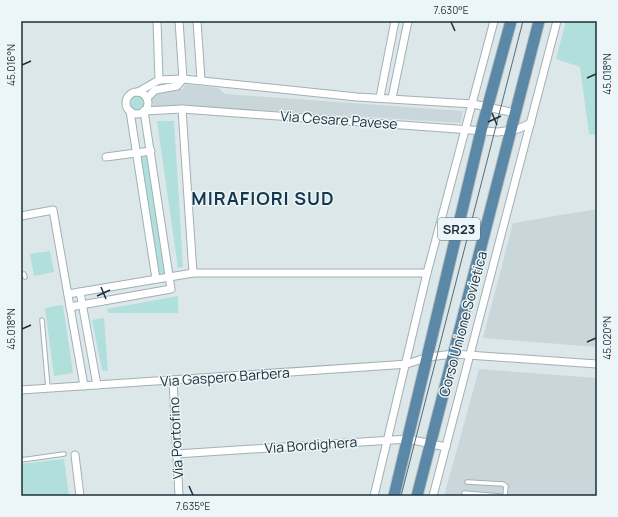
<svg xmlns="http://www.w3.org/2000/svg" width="618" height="517" font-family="Manrope,sans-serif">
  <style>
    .built { fill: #cad7da }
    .green { fill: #b1dfdb }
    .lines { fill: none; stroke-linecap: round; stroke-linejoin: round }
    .lane-casing { stroke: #a2b0b6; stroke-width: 5.5 }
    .street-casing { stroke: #a2b0b6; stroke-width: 9 }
    .primary-casing { stroke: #bbc1c4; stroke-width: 13 }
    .lane { stroke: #fff; stroke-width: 3.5 }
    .street { stroke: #fff; stroke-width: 7 }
    .primary { stroke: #5b88a6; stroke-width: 11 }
    .tram { stroke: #566b77; stroke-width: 1 }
    .ticks { fill: none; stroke: #1c2f3b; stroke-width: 1.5 }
    .labels { text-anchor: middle; stroke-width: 3; stroke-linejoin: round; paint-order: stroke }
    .shield { fill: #ecf5f7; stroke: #5a6a73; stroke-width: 1 }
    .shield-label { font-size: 13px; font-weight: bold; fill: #1c2f3b }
    .street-label { font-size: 14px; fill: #1c2f3b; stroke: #ecf5f7 }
    .district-label { font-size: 18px; font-weight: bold; letter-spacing: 1px; fill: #16384f; stroke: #ecf5f7 }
    .neatline { fill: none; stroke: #1c2f3b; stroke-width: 1.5 }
    .ticks-label { font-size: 10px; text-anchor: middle; fill: #1c2f3b }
  </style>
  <rect width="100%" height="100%" fill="#dce7ea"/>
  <g class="built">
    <polygon points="186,84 218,88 225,94 463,111 461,123 179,105 154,107 151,99 156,94 183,89"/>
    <polygon points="597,209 597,347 483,338 513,223"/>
    <polygon points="479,369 597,378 597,496 444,496"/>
  </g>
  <g class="green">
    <polygon points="566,21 597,21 597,135 589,134 580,67 556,59"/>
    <circle cx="137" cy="103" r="7"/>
    <polygon points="157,121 174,121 183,267 178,268"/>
    <polygon points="147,156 165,274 159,275 141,157"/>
    <polygon points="50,251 54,272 34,276 30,254"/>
    <polygon points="178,296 178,313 108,313 107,309"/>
    <polygon points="63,305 73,373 54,376 45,308"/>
    <polygon points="104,318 108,371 102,370 92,320"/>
    <polygon points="64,459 69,496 21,496 21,464"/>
  </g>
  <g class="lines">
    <defs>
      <g id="lane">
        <polyline points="21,275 24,274 25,277"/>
        <polyline points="42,320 48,388"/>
        <polyline points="21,460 64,454"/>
        <polyline points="467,482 503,484 506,486 505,496"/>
        <polyline points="464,493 500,496"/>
      </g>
      <g id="street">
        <polyline points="157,21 159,80"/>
        <polyline points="197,21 201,80"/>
        <polyline points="138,92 159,80 183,79 357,97 473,104 515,113"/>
        <circle cx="137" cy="103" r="11"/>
        <polyline points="380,97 395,21"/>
        <polyline points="147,98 155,90 177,86 183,79 179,21"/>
        <polyline points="392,98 408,21"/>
        <polyline points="182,109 193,273"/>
        <polyline points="130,111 156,279"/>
        <polyline points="144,111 182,109 498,132 518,129 531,123"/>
        <polyline points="106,157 151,151"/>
        <polyline points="21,216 53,210 84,386"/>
        <polyline points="80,292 97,385"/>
        <polyline points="68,294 193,273 427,273"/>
        <polyline points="70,307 171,289 144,111"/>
        <polyline points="173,380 179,496"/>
        <polyline points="21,390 394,365 407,364 428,357 454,354 597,364"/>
        <polyline points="176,454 408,439 446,447"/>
        <polyline points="75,455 80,496"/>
        <polyline points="374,496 427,273 494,21"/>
        <polyline points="433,496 557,21"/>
      </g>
      <g id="primary">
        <polyline points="394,496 481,131 511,21"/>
        <polyline points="417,496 539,21"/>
      </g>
    </defs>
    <use href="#lane" class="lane-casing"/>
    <use href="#street" class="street-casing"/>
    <use href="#primary" class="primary-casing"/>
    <use href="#lane" class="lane"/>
    <use href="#street" class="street"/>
    <use href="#primary" class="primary"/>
    <polyline class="tram" points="401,496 523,21"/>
  </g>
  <path class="ticks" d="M451,22l4,9M22,65l9,-4M587,78l9,-4M492,113l5,12M488,122l13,-6M101,287l5,12M97,296l13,-6M22,329l9,-4M587,342l9,-4M189,486l4,9"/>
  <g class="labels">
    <rect class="shield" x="438" y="218" width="42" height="22" rx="3"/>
    <g class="shield-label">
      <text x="459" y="234">SR23</text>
    </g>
    <g class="street-label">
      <text transform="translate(339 120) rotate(4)" y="5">Via Cesare Pavese</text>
      <text transform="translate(463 324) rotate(-75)" y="5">Corso Unione Sovietica</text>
      <text transform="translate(225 377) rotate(-4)" y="5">Via Gaspero Barbera</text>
      <text transform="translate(176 438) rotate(-93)" y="5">Via Portofino</text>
      <text transform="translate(311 445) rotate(-4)" y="5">Via Bordighera</text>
    </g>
    <g class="district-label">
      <text x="263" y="205">MIRAFIORI SUD</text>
    </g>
  </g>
  <rect width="618" height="517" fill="none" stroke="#ecf5f7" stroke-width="44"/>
  <rect x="22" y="22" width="574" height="473" class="neatline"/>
  <g class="ticks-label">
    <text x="451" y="14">7.630°E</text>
    <text transform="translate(11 65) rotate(-90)" y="4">45.016°N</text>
    <text transform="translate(607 74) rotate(-90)" y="4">45.018°N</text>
    <text transform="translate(11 329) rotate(-90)" y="4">45.018°N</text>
    <text transform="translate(607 338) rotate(-90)" y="4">45.020°N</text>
    <text x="193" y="510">7.635°E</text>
  </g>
</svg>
